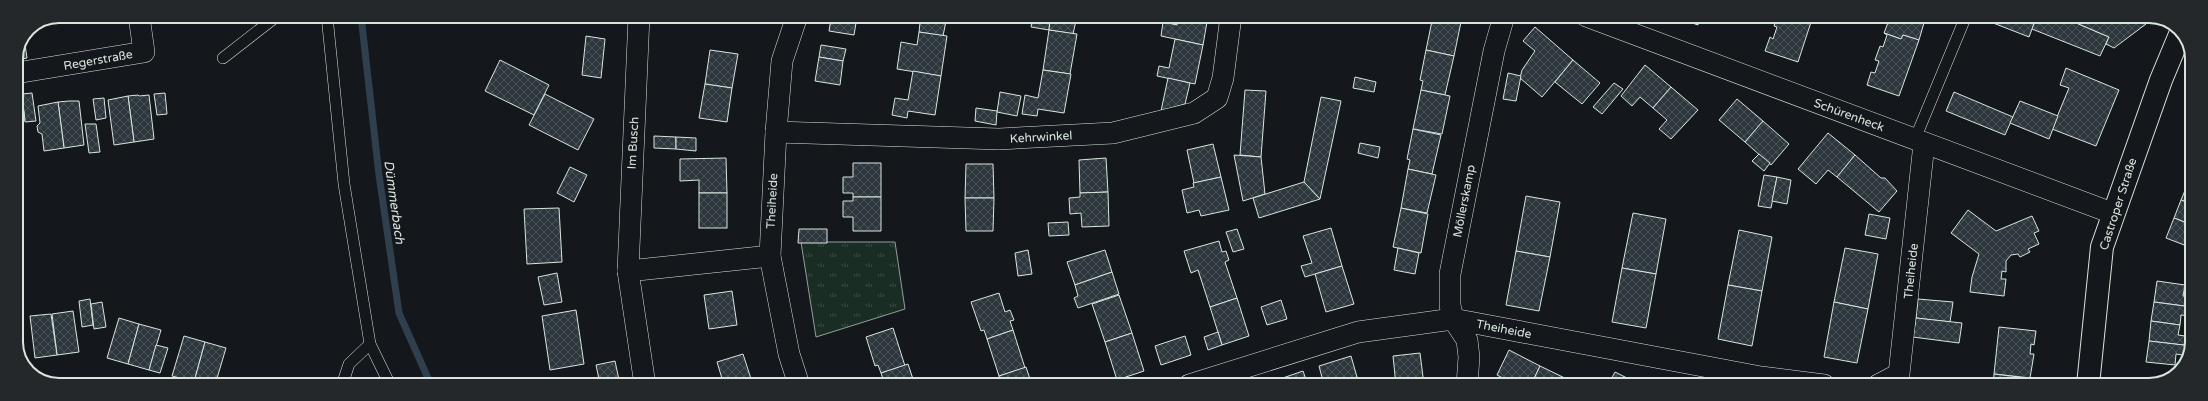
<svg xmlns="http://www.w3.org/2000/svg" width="2208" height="401" font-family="'Varela Round',sans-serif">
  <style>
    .park { fill: url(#park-tufts); stroke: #939e99 }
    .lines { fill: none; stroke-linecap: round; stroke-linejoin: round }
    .stream { stroke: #2f3f4d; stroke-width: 7 }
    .building { fill: url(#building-cross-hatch); stroke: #d8e6dc }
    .lane-casing { stroke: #d8e6dc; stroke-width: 12 }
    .street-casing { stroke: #d8e6dc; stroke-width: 22 }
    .primary-casing { stroke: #d8e6dc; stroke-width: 24 }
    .lane { stroke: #14181c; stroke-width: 11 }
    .street { stroke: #14181c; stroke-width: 21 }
    .primary { stroke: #14181c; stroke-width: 22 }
    .labels { text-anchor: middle; stroke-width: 3; stroke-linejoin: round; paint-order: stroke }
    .street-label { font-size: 12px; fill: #d8e6dc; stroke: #14181c }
    .water-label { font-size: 13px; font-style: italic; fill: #d8e6dc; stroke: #14181c }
    .rim { fill: none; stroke: #d8e6dc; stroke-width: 2 }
  </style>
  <defs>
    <pattern id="park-tufts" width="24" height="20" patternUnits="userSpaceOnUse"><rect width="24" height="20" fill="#1a2d24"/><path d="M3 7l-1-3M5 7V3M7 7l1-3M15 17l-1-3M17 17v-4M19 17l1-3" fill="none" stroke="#3b4b43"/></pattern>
    <pattern id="building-cross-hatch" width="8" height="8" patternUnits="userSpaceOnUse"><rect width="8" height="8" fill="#2c363c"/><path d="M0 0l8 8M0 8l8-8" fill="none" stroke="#4a5358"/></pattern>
  </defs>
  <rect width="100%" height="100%" fill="#14181c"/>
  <polygon class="park" points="801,242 895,242 905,309 816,337"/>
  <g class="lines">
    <polyline class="stream" points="361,16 379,175 399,313 431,385"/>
  </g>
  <g class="building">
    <polygon points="831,16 853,16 852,22 831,19"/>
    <polygon points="918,16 947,16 943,36 919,32 920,23 917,22"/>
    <polygon points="1033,16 1048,18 1047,20 1050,20 1049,30 1031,27"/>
    <polygon points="1048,16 1077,16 1073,34 1049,30 1050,20 1047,20"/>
    <polygon points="1179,16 1208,16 1203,45 1161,36 1163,22 1177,25"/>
    <polygon points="1433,16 1462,17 1454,56 1426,50"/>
    <polygon points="1673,16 1700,16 1698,25"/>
    <polygon points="1777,16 1813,16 1798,62 1765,51 1770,37 1773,39 1777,27 1774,26"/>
    <polygon points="1894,16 1926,16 1919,40 1903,35 1901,39 1884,33 1889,20 1892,22"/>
    <polygon points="1990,16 2037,16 2029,37 1988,21"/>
    <polygon points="2037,16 2060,16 2109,37 2100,56 2032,29"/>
    <polygon points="2060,16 2149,16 2146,24 2114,48 2106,44 2109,37"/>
    <polygon points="831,19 856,23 854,35 829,31"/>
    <polygon points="1535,27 1573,60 1542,97 1520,78 1522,70 1535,51 1523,41"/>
    <polygon points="1049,30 1077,34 1070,74 1043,70"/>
    <polygon points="919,32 947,36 941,76 897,69 901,42 917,45"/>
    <polygon points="1884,33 1901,39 1903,35 1919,40 1899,96 1867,85 1871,72 1875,73 1879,61 1875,60 1880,46 1883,47 1887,35"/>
    <polygon points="586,36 605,39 601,78 582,75"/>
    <polygon points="24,38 27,58 16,60 16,58"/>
    <polygon points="1175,39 1203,45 1195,84 1157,76 1159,66 1169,68"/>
    <polygon points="821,45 846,49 843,61 819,57"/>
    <polygon points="710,50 738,54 732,88 705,84"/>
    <polygon points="1426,50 1454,56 1445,95 1421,90 1423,81 1420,80"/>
    <polygon points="819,57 843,61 840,85 815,81"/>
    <polygon points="500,60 549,85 534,115 485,91"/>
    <polygon points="1573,60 1600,83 1582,104 1555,82"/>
    <polygon points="1645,65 1671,87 1653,108 1640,97 1632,106 1621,96"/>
    <polygon points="2066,68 2119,90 2096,146 2052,129 2069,88 2060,85"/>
    <polygon points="1043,70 1071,74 1064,113 1038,109 1037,116 1022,114 1025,95 1038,98"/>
    <polygon points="913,71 941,76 935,115 908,111 907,118 892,115 895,98 908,100"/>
    <polygon points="1508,73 1521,76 1516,101 1503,99"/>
    <polygon points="1355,77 1376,82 1374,92 1353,88"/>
    <polygon points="1168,78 1190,83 1185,104 1161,111"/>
    <polygon points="1614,83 1623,89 1602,114 1593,107"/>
    <polygon points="705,84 732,88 727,122 699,118"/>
    <polygon points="1671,87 1698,110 1671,139 1659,129 1667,120 1653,108"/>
    <polygon points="1245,90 1266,91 1261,157 1240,155"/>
    <polygon points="1421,90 1450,96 1442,134 1413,129"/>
    <polygon points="1000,92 1021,96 1017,116 997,112"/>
    <polygon points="1954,92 2013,117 2005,135 1946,111"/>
    <polygon points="32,93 36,121 25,122 22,94"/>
    <polygon points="165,93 167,114 157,115 154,94"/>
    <polygon points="545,94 594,119 578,150 529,125"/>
    <polygon points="138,95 139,96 149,95 154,139 134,142 128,96"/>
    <polygon points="128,96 134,142 114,145 108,100"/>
    <polygon points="1321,97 1341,101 1320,199 1304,182"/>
    <polygon points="104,98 106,118 96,120 93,99"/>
    <polygon points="1737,99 1763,121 1745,142 1719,120"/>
    <polygon points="22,100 25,120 16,122 16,101"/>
    <polygon points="69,101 79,101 84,145 64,148 58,102"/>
    <polygon points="2020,101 2058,116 2049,139 2010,123"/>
    <polygon points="58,102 64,148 44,151 42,134 38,132 37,126 40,123 38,106"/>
    <polygon points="976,108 997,111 996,125 975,121"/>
    <polygon points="1763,121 1789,144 1771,165 1745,142"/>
    <polygon points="85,124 96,124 100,152 89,153"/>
    <polygon points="1413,129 1441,135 1432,174 1408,169 1410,160 1407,159"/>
    <polygon points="1828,133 1855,155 1837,177 1828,170 1816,184 1798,169"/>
    <polygon points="654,136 676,137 676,149 654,148"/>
    <polygon points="676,137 696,138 696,151 676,149"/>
    <polygon points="1360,143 1380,147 1378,158 1358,153"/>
    <polygon points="1213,144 1221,177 1194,183 1187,150"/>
    <polygon points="1759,154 1770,163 1764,171 1752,161"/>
    <polygon points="1234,155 1261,157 1265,194 1243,201"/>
    <polygon points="1855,155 1881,178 1885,178 1897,191 1879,212 1837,177"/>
    <polygon points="726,158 727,193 699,193 699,180 680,181 680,159"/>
    <polygon points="1106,158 1108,192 1080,193 1079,160"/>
    <polygon points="853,163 881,163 881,197 853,197 853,193 843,193 843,177 853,177"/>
    <polygon points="966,164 993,164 994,198 965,198"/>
    <polygon points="570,167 587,175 574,202 557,193"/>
    <polygon points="1408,169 1436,175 1427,213 1401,208"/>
    <polygon points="1764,175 1777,177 1771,208 1758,206"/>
    <polygon points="1221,177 1229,210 1201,216 1199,210 1187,213 1182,190 1194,187 1193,183"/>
    <polygon points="1777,177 1791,180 1787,204 1772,201"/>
    <polygon points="2189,181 2192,183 2192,204 2181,200"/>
    <polygon points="1304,182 1320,199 1259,218 1253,198"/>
    <polygon points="1108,192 1109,226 1082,227 1081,213 1070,214 1069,198 1080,197 1080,193"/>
    <rect x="699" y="193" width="28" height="35"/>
    <polygon points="1526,196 1560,202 1550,257 1516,251"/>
    <polygon points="853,197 881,197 881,231 853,231 853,217 843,217 843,201 853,201"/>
    <polygon points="965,198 994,198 993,231 966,231"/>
    <polygon points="2181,200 2192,204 2192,225 2174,218"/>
    <polygon points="559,208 562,262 527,264 524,209"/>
    <polygon points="1401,208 1428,214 1421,253 1393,247"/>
    <polygon points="1968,210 1996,231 2032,216 2039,231 2034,233 2039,244 2028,249 2030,252 2020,257 2018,254 2011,255 2006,261 2006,272 2002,271 2001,279 2006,279 2004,296 1970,292 1972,277 1979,254 1951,233"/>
    <polygon points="1633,213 1666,219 1656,274 1622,268"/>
    <polygon points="1869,214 1890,218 1886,239 1865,235"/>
    <polygon points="2174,218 2192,225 2192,248 2166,238"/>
    <polygon points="1068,222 1069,235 1049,236 1048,223"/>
    <polygon points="1331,228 1342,266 1305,277 1301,266 1312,263 1303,236"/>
    <polygon points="799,229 827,229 827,243 798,243"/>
    <polygon points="1237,229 1244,249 1233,252 1226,232"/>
    <polygon points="1739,230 1772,237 1762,291 1728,285"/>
    <polygon points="1219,241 1222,252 1226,251 1229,260 1225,262 1237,298 1210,307 1198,270 1191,273 1184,251"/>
    <polygon points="1398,248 1419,253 1415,274 1394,270"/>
    <polygon points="1845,248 1878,254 1868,309 1834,302"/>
    <polygon points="1028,250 1032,274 1018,276 1015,253"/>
    <polygon points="1105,250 1112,272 1075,285 1067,262"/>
    <polygon points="1516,251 1550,257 1539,311 1506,305"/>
    <polygon points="1342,266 1354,304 1326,312 1315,274"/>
    <polygon points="1622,268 1656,274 1646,328 1612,322"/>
    <polygon points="1112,272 1119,294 1078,308 1074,298 1078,296 1075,285"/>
    <polygon points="557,273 562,302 544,305 538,277"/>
    <polygon points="2157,281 2185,285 2183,296 2192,297 2192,307 2154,302"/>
    <polygon points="1728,285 1762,291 1752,346 1718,339"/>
    <polygon points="732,291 737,325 709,329 704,295"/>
    <polygon points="999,293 1005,312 1010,310 1014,320 1010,321 1013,330 987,339 984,330 981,331 971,302"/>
    <polygon points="1119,295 1132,333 1105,342 1092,304"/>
    <polygon points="1237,298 1249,336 1222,345 1210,307"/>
    <polygon points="90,299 93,325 82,327 79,301"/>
    <polygon points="1918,299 1953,302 1950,322 1916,318"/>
    <polygon points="1281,300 1287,319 1267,325 1261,307"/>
    <polygon points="102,302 106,327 94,329 91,304"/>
    <polygon points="1834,302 1868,309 1857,363 1824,357"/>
    <polygon points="2154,302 2192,307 2192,316 2181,315 2180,325 2151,321"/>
    <polygon points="576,310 584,364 550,370 542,316"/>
    <polygon points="73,311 79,352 57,355 52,314"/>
    <polygon points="51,314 57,355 35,358 30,316"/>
    <polygon points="119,318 139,324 128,364 107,358"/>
    <polygon points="1916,318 1962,323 1959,343 1913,337"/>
    <polygon points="2151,321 2180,325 2178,335 2192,337 2192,346 2149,341"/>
    <polygon points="139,324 161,330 149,370 128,364"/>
    <polygon points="1999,327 2036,331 2034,345 2031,344 2030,354 2034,354 2030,378 1994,374"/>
    <polygon points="893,328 905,366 881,373 878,365 875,366 866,337"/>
    <polygon points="1013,330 1025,368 999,376 987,339"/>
    <polygon points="1218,332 1222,345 1208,350 1204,337"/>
    <polygon points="1132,333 1144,371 1117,380 1105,342"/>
    <polygon points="184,336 205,342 194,382 172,376"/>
    <polygon points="1185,336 1191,355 1161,365 1155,346"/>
    <polygon points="2149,341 2192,346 2192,348 2188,356 2176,354 2175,365 2146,362"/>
    <polygon points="205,342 226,348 215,385 194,382"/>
    <polygon points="156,345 168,348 160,373 149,370"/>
    <polygon points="1509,350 1540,366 1531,385 1516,385 1497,375"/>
    <polygon points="1420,353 1424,385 1396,385 1393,356"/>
    <polygon points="743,354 753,385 724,385 717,362"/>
    <polygon points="1351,356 1357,377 1324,385 1319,366"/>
    <polygon points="615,361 619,380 600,384 596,365"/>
    <polygon points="908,364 915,385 885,385 881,373"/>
    <polygon points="1540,366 1571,381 1569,385 1531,385"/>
    <polygon points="1026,367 1032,385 1002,385 999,376"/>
    <polygon points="1303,371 1308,385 1279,385 1277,380"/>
    <polygon points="1615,372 1641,385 1608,385"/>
    <polygon points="1994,374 2027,378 2027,385 1993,385"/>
    <polygon points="1057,379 1059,385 1048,385 1047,382"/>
  </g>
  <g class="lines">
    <defs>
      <g id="lane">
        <polyline points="327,16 344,184 370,344 390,385"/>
        <polyline points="223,58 277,16"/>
        <polyline points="1915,139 1966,16"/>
        <polyline points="342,385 349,364 370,344"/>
      </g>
      <g id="street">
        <polyline points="639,16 628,271 645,385"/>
        <polyline points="797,16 782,61 776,132 770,256 789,354 799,385"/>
        <polyline points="1586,16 2112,213"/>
        <polyline points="16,73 144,52 139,16"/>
        <polyline points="776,132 999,139 1113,133 1194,113 1217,98 1223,78 1231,16"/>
        <polyline points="628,271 770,256"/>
        <polyline points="1189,385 1358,332 1453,319 1761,377 1824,385"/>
        <polyline points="1467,385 1469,357 1467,340 1453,319 1450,305 1450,274 1494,51 1504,16"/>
        <polyline points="1878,385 1899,374 1924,144"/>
      </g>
      <polyline id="primary" points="2088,385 2102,247 2161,80 2181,32"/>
    </defs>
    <use href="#lane" class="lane-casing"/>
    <use href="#street" class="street-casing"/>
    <use href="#primary" class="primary-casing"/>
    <use href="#lane" class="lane"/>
    <use href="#street" class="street"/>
    <use href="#primary" class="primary"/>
  </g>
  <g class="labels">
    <g class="street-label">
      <text transform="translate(98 60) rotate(-10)" y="4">Regerstraße</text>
      <text transform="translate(1849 115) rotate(20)" y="4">Schürenheck</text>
      <text transform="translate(1041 137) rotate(-3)" y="4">Kehrwinkel</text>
      <text transform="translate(633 143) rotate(-87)" y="4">Im Busch</text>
      <text transform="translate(772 201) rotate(-87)" y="4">Theiheide</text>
      <text transform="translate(1464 201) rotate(-79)" y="4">Möllerskamp</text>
      <text transform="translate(2118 204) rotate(-72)" y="4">Castroper Straße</text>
      <text transform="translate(1911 271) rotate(-84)" y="4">Theiheide</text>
      <text transform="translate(1504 329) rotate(11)" y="4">Theiheide</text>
    </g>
    <g class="water-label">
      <text transform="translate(395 202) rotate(82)" y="5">Dümmerbach</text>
    </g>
  </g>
  <path d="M0 0H2208V401H0ZM59 23H2149A36 36 0 0 1 2185 59V342A36 36 0 0 1 2149 378H59A36 36 0 0 1 23 342V59A36 36 0 0 1 59 23Z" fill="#24282b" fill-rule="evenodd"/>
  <path class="rim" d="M59 23H2149A36 36 0 0 1 2185 59V342A36 36 0 0 1 2149 378H59A36 36 0 0 1 23 342V59A36 36 0 0 1 59 23Z"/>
</svg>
